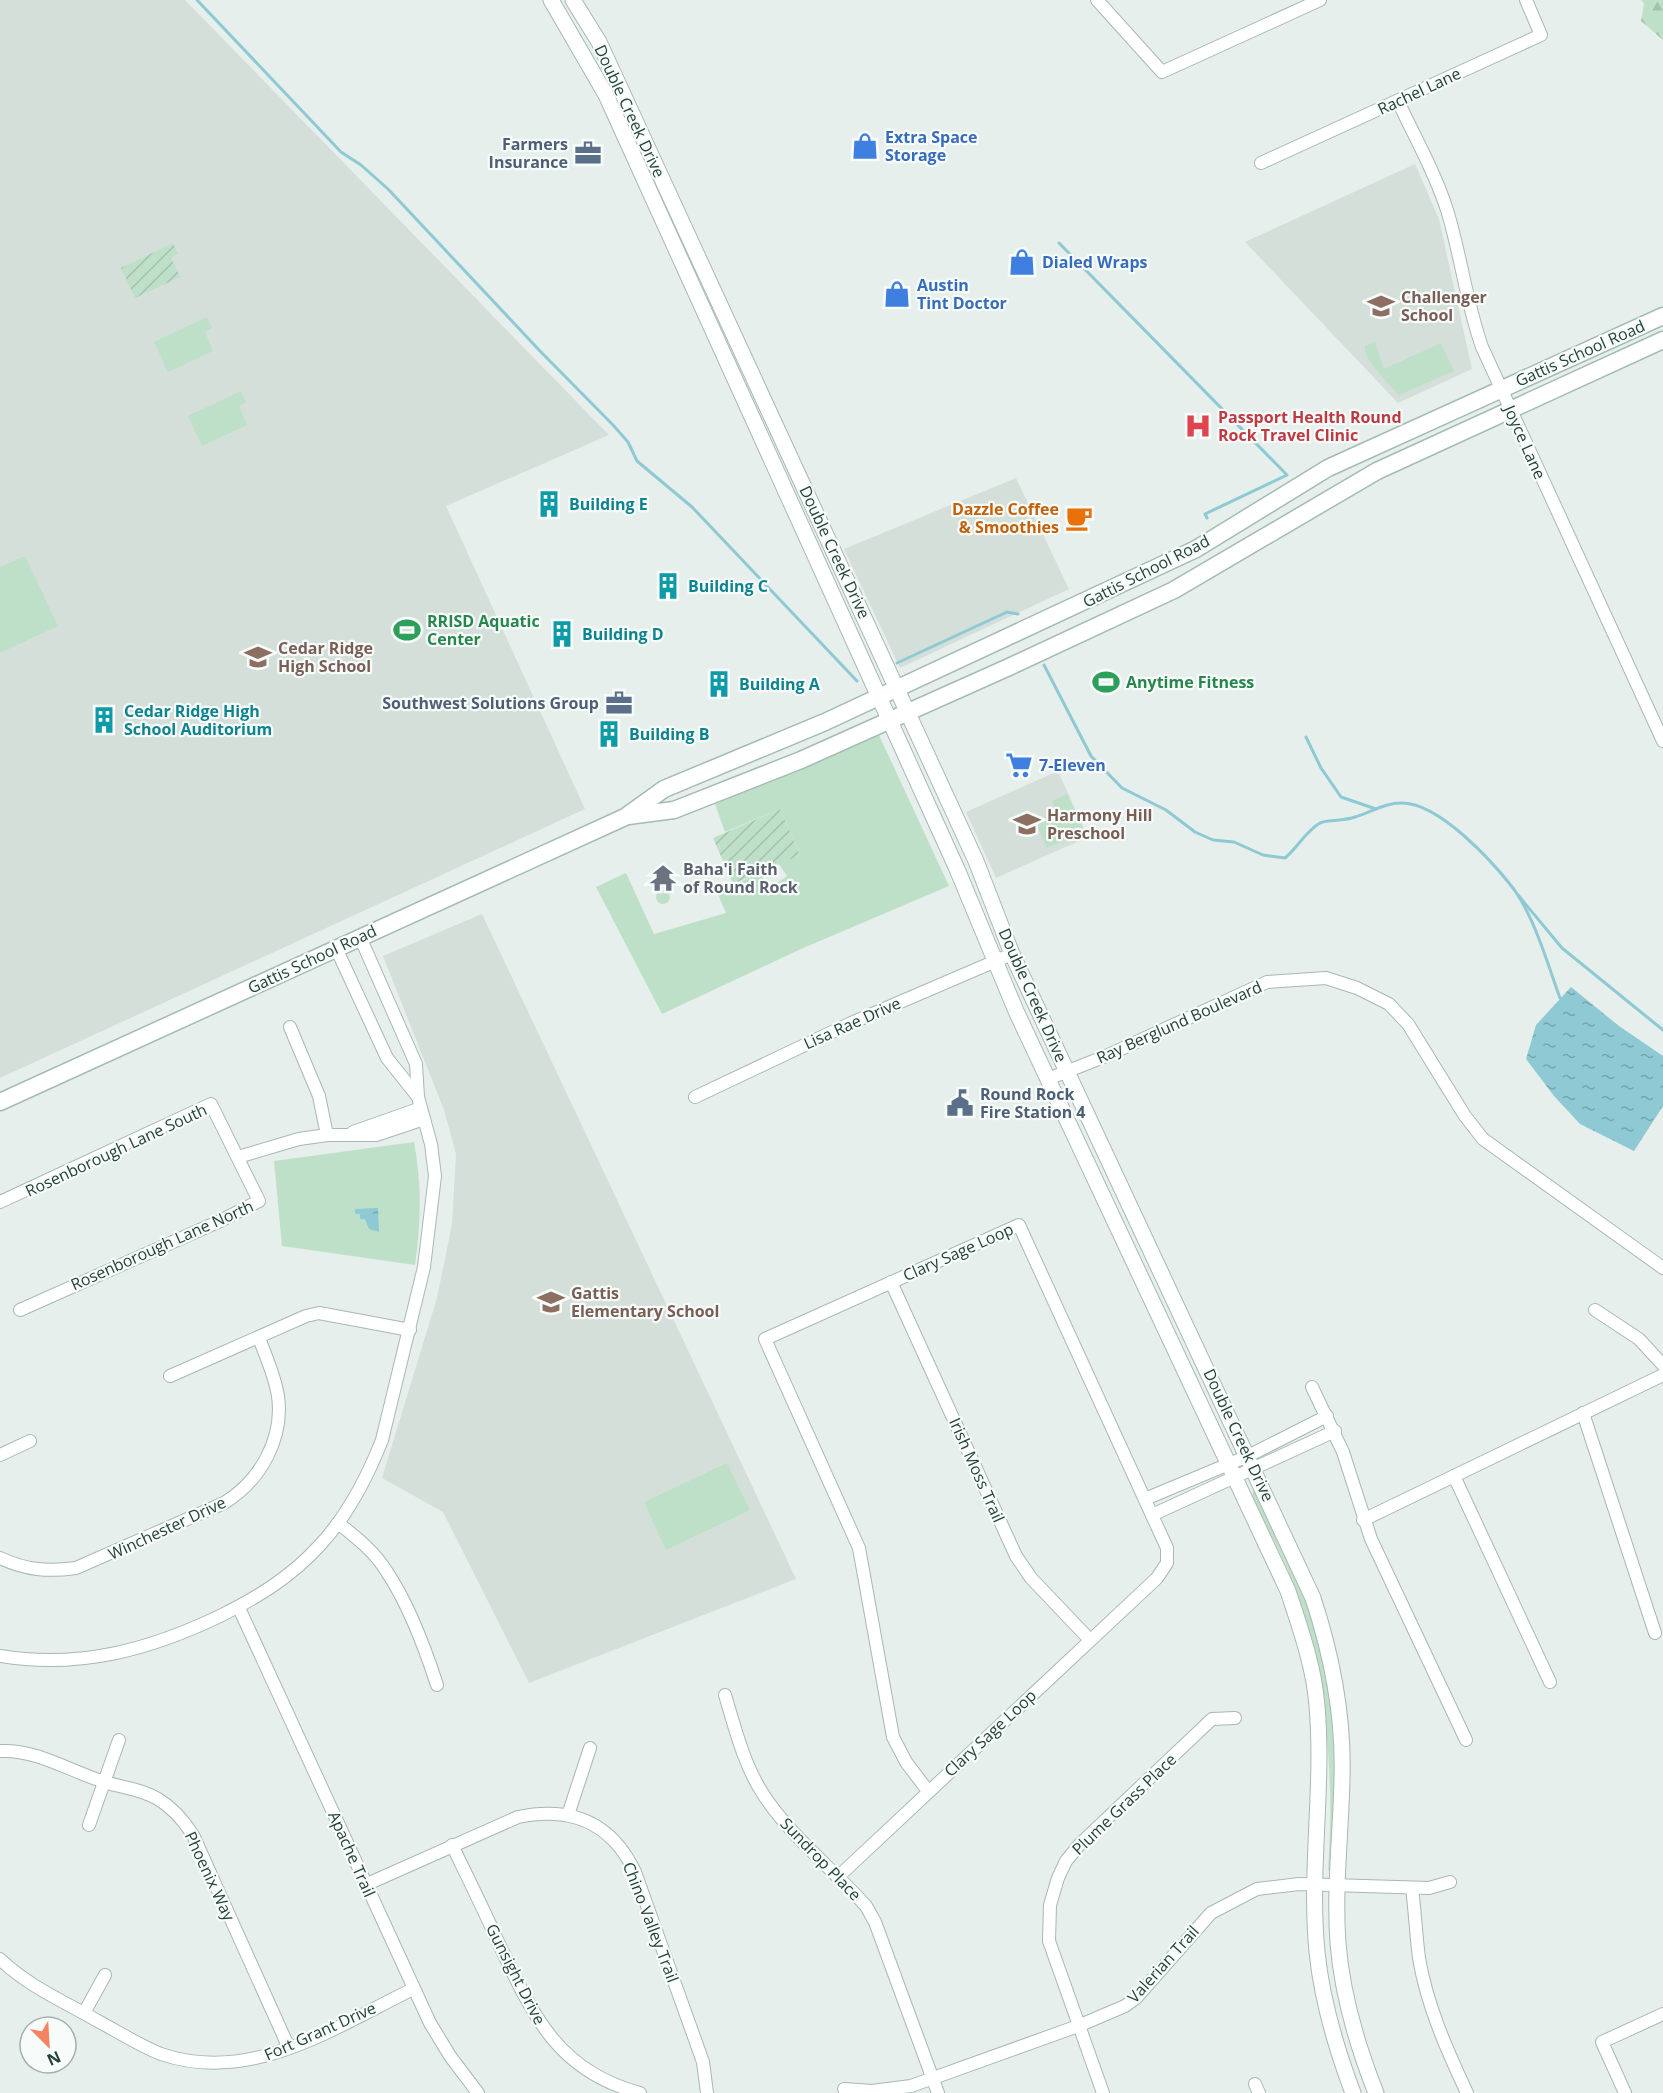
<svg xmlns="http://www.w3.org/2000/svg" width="1663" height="2093" font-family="'Open Sans',sans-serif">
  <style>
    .built { fill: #d4dfda }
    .green { fill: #bfe0c8 }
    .forest { fill: url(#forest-firs) }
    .garden { fill: url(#garden-furrows) }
    .water { fill: url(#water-ripples) }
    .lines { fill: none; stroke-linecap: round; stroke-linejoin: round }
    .stream { stroke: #8ec9d4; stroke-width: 3 }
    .minor-casing { stroke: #a8b8b2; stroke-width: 14 }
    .tertiary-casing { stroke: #a8b8b2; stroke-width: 17 }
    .secondary-casing { stroke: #a4bbb3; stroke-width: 19 }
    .minor { stroke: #fff; stroke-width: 12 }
    .tertiary { stroke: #fff; stroke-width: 15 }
    .secondary { stroke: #fff; stroke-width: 16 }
    .labels { text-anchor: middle; stroke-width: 4.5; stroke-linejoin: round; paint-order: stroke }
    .street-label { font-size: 16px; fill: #24423a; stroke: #f7fbf9 }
    .shop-label { font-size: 16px; font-weight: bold; fill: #366cbe; stroke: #f7fbf9; text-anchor: start }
    .service-label { font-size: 16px; font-weight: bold; fill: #4e5e75; stroke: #f7fbf9; text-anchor: end }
    .education-label { font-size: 16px; font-weight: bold; fill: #785e54; stroke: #f7fbf9; text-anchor: start }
    .health-label { font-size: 16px; font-weight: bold; fill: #be3a42; stroke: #f7fbf9; text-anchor: start }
    .culture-label { font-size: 16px; font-weight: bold; fill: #0d838f; stroke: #f7fbf9; text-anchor: start }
    .food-label { font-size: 16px; font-weight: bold; fill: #c56008; stroke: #f7fbf9; text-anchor: end }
    .leisure-label { font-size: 16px; font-weight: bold; fill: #27864d; stroke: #f7fbf9; text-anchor: start }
    .worship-label { font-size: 16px; font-weight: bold; fill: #5b616d; stroke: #f7fbf9; text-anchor: start }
  </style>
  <defs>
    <pattern id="forest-firs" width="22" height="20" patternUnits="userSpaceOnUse" patternTransform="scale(1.5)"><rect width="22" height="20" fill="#bfe0c8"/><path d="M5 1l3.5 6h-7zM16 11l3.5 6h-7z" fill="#a4c1ad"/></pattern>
    <pattern id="garden-furrows" width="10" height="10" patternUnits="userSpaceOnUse" patternTransform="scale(1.5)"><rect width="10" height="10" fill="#bfe0c8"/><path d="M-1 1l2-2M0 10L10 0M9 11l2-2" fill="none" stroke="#a4c1ad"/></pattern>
    <pattern id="water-ripples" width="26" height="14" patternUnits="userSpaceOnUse" patternTransform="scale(1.5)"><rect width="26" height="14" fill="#8ec9d4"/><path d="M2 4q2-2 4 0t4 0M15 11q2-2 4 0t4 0" fill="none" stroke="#74a5ad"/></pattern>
  </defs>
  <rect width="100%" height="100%" fill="#e6efeb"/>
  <g class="built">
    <polygon points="0,0 185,0 609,435 446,506 585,809 0,1078"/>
    <polygon points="1415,164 1439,219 1472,369 1398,403 1245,242"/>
    <polygon points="1016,478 1069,589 900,668 844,549"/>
    <polygon points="1058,771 1088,837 996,878 966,812"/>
    <polygon points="482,914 796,1579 529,1683 443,1512 382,1478 437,1298 452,1224 456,1154 444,1110 383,956"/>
  </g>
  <g class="green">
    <polygon points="207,317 212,328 205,332 213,351 168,372 154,342"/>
    <path d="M1375,342l9,27 57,-26 13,28 -55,24c-9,-10 -38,-38 -34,-49z"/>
    <polygon points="241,391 246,402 239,406 247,425 202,446 188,416"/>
    <polygon points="25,556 58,626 0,653 0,567"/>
    <polygon points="879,735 949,886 801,949 662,1014 596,887 626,873 654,934 726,913 717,892 760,873 769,889 787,876 779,864 800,855 780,809 725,832 715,804"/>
    <polygon points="1067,794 1084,832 1047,848 1035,821 1053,813 1057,814 1052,801"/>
    <circle cx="663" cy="897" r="7"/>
    <path d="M414,1142c8,43 7,80 1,123l-133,-19 -8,-85z"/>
    <polygon points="727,1463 750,1510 666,1550 644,1502"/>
    <path d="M1254,1482l48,98 23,77 11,86 -5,131 -3,-4c7,-98 -2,-198 -36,-290 -11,-29 -27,-56 -40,-83z"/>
  </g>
  <polygon class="forest" points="1641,0 1663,0 1663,40 1641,21 1644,4"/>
  <g class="garden">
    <polygon points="173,243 178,254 171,258 180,277 135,298 121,268"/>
    <polygon points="780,809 800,855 733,884 713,838"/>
  </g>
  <g class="water">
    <polygon points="1571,987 1619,1026 1663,1056 1663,1106 1634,1151 1580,1124 1554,1096 1526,1059 1536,1025"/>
    <polygon points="378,1208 379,1232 369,1229 365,1219 360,1219 360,1214 355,1214 355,1209"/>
  </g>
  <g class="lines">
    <g class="stream">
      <polyline points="197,0 341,152 361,165 388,189 540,351 613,425 628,442 637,461 692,507 857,681"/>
      <polyline points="1059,243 1287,475 1205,514 1207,518"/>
      <polyline points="897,663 1007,612 1018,614"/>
      <path d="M1044,665l47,91 31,32 44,22 29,22 18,8 21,2 29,13 22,3c13,-11 21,-27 35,-35 4,-3 25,-2 35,-6 16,-5 32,-15 48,-14 37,1 89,58 110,85 21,28 35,77 47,110"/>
      <polyline points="1306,737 1321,768 1341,797 1376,809"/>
      <polyline points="1518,895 1562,948 1663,1030"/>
    </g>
    <defs>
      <g id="minor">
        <polyline points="1097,0 1162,72 1320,0"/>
        <path d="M1398,101c16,35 37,71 49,109 14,45 19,92 35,137l181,394"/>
        <polyline points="1261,163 1541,35 1526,0"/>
        <polyline points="336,948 387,1058 418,1097"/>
        <polyline points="290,1027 319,1096 327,1135"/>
        <polyline points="1048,1079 1106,1056 1267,982 1326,978 1357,988 1389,1004 1408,1024 1465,1116 1483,1139 1663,1268"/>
        <polyline points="695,1097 849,1024 1012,954"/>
        <polyline points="353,1132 421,1108"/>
        <polyline points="238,1157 299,1139 327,1135 376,1135 424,1119"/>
        <polyline points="0,1202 211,1104 259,1201 220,1221 20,1310"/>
        <polyline points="891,1282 1016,1556 1031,1578 1090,1640"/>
        <polyline points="1595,1310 1639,1339 1663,1365"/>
        <polyline points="170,1376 306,1316 319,1313 410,1330"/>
        <polyline points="1312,1387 1343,1452 1371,1539 1466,1740"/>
        <polyline points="1583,1413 1655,1633"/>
        <polyline points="0,1455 30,1441"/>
        <polyline points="1454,1476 1550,1682"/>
        <polyline points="1145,1499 1248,1456 1327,1416"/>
        <polyline points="1152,1515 1335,1431"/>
        <polyline points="1363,1520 1663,1375"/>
        <path d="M338,1523c18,14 37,29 49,49 22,33 38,76 50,113"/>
        <path d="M0,1558c26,12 48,14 76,10l148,-65c36,-22 60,-64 54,-107 -3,-20 -12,-39 -19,-58"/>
        <polyline points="239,1608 430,2023 450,2056 478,2093"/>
        <path d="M0,1656c79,13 149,-6 220,-40 38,-19 71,-39 100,-71 28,-30 47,-67 62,-105l42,-173 11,-91 -4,-32 -13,-47 -2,-33 -56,-127"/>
        <path d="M725,1695c10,33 19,70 38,99 27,42 70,75 103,112l9,16 63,171"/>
        <path d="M0,1751c37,-2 71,21 105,31 18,6 37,7 53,17 15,9 26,22 35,36l96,213"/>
        <polyline points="568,1815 590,1748"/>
        <polyline points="89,1825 119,1740"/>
        <path d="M452,1845c16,33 32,65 47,99 34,71 58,127 141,149"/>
        <polyline points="839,1876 1157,1578 1167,1563 1167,1548 1019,1225 765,1339 859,1548 893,1737 906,1762 928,1791"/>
        <path d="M365,1885l153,-68c53,-11 93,5 117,55l68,190 4,31"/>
        <path d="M1412,1888c3,23 4,47 7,70 8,48 28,92 48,135"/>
        <path d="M0,1959c28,27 63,42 96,61 21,11 42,25 65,34 90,31 174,-27 252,-65"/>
        <polyline points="84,2013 105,1975"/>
        <polyline points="1255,2084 1259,2093"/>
        <polyline points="844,2089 872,2091 911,2086 1078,2026 1125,2006 1136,1998 1211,1913 1257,1889 1299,1884 1429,1888 1450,1882"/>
        <polyline points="1103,2093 1049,1941 1050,1905 1058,1878 1066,1861 1080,1844 1212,1719 1235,1718"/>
        <polyline points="1625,2093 1602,2042 1663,2014"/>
      </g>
      <g id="tertiary">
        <path d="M551,0l55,95 351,774 59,142 272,580c12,37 26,75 29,115 7,82 -8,164 0,246 5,49 19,96 36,141"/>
        <path d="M573,0l26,42 377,819 36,93 301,644c19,58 31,119 29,180 -1,54 -8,110 -4,165 4,51 19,102 38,150"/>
      </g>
      <g id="secondary">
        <polyline points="628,816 674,810 801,760 1009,667 1174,590 1377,471 1663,340"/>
        <polyline points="0,1102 625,817 664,789 825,722 1196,549 1328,468 1663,316"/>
      </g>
    </defs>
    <use href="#minor" class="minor-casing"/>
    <use href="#tertiary" class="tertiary-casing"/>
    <use href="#secondary" class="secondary-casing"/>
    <use href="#minor" class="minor"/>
    <use href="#tertiary" class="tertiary"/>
    <use href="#secondary" class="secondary"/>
  </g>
  <defs>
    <symbol id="shop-bare" viewBox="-9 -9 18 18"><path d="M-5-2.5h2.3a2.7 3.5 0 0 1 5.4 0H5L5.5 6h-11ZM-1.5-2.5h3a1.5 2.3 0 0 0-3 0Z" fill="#3f7fe0" stroke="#f7fbf9" stroke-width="2.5" paint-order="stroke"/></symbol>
    <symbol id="office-bare" viewBox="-9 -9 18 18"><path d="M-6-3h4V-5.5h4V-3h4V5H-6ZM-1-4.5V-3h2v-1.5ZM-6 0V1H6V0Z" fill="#5c6f8a" stroke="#f7fbf9" stroke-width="2.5" paint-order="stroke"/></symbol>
    <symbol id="school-bare" viewBox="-9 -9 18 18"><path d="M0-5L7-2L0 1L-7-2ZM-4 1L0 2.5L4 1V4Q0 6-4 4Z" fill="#8d6e63" stroke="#f7fbf9" stroke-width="2.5" paint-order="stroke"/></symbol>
    <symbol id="hospital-bare" viewBox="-9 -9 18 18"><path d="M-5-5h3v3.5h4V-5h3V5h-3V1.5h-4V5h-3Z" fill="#e0444e" stroke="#f7fbf9" stroke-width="2.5" paint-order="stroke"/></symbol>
    <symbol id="building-bare" viewBox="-9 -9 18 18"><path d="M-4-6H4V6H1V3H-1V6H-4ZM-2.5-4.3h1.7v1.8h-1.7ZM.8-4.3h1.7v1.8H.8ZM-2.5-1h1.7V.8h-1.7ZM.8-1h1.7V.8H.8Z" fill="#0f9aa8" stroke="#f7fbf9" stroke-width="2.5" paint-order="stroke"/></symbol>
    <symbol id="cafe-bare" viewBox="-9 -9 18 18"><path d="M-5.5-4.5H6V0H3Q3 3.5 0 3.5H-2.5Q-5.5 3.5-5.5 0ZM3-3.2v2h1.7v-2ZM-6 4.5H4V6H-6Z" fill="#e8710a" stroke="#f7fbf9" stroke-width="2.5" paint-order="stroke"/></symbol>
    <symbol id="stadium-bare" viewBox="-9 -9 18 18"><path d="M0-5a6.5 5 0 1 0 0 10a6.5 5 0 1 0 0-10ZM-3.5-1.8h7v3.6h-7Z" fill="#2e9e5b" stroke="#f7fbf9" stroke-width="2.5" paint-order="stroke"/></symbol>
    <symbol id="supermarket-bare" viewBox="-9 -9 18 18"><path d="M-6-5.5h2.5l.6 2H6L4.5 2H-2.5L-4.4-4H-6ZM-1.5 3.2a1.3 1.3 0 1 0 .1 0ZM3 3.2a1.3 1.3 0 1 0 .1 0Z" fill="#3f7fe0" stroke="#f7fbf9" stroke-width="2.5" paint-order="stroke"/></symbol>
    <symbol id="temple-bare" viewBox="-9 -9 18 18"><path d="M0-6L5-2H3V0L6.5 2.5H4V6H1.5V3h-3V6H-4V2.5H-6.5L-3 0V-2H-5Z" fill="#6b7280" stroke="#f7fbf9" stroke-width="2.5" paint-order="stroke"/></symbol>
    <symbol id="civic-bare" viewBox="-9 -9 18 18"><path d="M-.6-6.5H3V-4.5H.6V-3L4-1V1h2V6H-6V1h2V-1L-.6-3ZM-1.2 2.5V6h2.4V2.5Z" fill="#5c6f8a" stroke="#f7fbf9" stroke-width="2.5" paint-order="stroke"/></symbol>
  </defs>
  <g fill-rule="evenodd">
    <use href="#shop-bare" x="846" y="127" width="38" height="38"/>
    <use href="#office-bare" x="569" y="134" width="38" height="38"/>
    <use href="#shop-bare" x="1003" y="243" width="38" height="38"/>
    <use href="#shop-bare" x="878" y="275" width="38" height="38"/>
    <use href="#school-bare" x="1362" y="287" width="38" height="38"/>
    <use href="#hospital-bare" x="1179" y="407" width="38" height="38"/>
    <use href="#building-bare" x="530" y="485" width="38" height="38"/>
    <use href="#cafe-bare" x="1060" y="499" width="38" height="38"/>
    <use href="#building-bare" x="649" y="567" width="38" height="38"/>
    <use href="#stadium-bare" x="388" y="611" width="38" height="38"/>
    <use href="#building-bare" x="543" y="615" width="38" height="38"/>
    <use href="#school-bare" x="239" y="638" width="38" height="38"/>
    <use href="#stadium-bare" x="1087" y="663" width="38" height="38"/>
    <use href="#building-bare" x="700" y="665" width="38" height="38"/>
    <use href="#office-bare" x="600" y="684" width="38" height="38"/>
    <use href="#building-bare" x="85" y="701" width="38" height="38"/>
    <use href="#building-bare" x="590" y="715" width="38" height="38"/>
    <use href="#supermarket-bare" x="1000" y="746" width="38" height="38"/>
    <use href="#school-bare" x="1008" y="805" width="38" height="38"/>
    <use href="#temple-bare" x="644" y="859" width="38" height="38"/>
    <use href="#civic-bare" x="941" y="1084" width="38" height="38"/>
    <use href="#school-bare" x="532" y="1283" width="38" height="38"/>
  </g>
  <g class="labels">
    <g class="street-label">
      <text transform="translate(1419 91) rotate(-25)" y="6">Rachel Lane</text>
      <text transform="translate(630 111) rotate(65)" y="6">Double Creek Drive</text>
      <text transform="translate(1580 353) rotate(-24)" y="6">Gattis School Road</text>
      <text transform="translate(1525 442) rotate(66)" y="6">Joyce Lane</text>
      <text transform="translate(835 552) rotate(65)" y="6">Double Creek Drive</text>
      <text transform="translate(1146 571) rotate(-27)" y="6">Gattis School Road</text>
      <text transform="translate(312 959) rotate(-25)" y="6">Gattis School Road</text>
      <text transform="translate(1033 995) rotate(66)" y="6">Double Creek Drive</text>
      <text transform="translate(1179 1022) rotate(-24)" y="6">Ray Berglund Boulevard</text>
      <text transform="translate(852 1023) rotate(-24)" y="6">Lisa Rae Drive</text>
      <text transform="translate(116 1150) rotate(-25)" y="6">Rosenborough Lane South</text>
      <text transform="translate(162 1245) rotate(-24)" y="6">Rosenborough Lane North</text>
      <text transform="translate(958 1252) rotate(-24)" y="6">Clary Sage Loop</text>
      <text transform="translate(1239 1435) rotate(65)" y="6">Double Creek Drive</text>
      <text transform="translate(977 1470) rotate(66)" y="6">Irish Moss Trail</text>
      <text transform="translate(167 1528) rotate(-25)" y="6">Winchester Drive</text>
      <text transform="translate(990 1733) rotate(-43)" y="6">Clary Sage Loop</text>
      <text transform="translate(1124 1804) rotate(-44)" y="6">Plume Grass Place</text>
      <text transform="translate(352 1854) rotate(66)" y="6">Apache Trail</text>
      <text transform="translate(821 1859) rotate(46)" y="6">Sundrop Place</text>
      <text transform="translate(210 1876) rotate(65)" y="6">Phoenix Way</text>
      <text transform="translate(651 1922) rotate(69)" y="6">Chino Valley Trail</text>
      <text transform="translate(1163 1964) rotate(-48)" y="6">Valerian Trail</text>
      <text transform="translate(516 1974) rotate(63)" y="6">Gunsight Drive</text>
      <text transform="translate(320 2031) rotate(-24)" y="6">Fort Grant Drive</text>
    </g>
    <g class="shop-label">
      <text x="885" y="143">Extra Space<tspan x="885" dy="18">Storage</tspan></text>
      <text x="1042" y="268">Dialed Wraps</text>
      <text x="917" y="291">Austin<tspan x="917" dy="18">Tint Doctor</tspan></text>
      <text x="1039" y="771">7-Eleven</text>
    </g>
    <g class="service-label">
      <text x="568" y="150">Farmers<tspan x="568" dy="18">Insurance</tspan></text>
      <text x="599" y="709">Southwest Solutions Group</text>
      <text x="980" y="1100" text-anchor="start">Round Rock<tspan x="980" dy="18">Fire Station 4</tspan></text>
    </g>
    <g class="education-label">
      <text x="1401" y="303">Challenger<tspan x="1401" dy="18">School</tspan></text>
      <text x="278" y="654">Cedar Ridge<tspan x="278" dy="18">High School</tspan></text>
      <text x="1047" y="821">Harmony Hill<tspan x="1047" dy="18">Preschool</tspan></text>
      <text x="571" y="1299">Gattis<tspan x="571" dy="18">Elementary School</tspan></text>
    </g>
    <g class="health-label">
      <text x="1218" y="423">Passport Health Round<tspan x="1218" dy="18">Rock Travel Clinic</tspan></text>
    </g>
    <g class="culture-label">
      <text x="569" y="510">Building E</text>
      <text x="688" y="592">Building C</text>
      <text x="582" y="640">Building D</text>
      <text x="739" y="690">Building A</text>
      <text x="124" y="717">Cedar Ridge High<tspan x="124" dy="18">School Auditorium</tspan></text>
      <text x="629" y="740">Building B</text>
    </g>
    <g class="food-label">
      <text x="1059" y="515">Dazzle Coffee<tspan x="1059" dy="18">&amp; Smoothies</tspan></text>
    </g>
    <g class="leisure-label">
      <text x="427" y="627">RRISD Aquatic<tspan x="427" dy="18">Center</tspan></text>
      <text x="1126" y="688">Anytime Fitness</text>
    </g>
    <g class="worship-label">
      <text x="683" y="875">Baha'i Faith<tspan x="683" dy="18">of Round Rock</tspan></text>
    </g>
  </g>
  <g transform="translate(48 2045) rotate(156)"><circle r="28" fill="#f7fbf9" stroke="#a3b1ad" stroke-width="1.5"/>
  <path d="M0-4.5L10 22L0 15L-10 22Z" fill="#f4845f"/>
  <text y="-9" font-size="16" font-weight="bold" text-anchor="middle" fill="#24423a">N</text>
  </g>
</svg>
